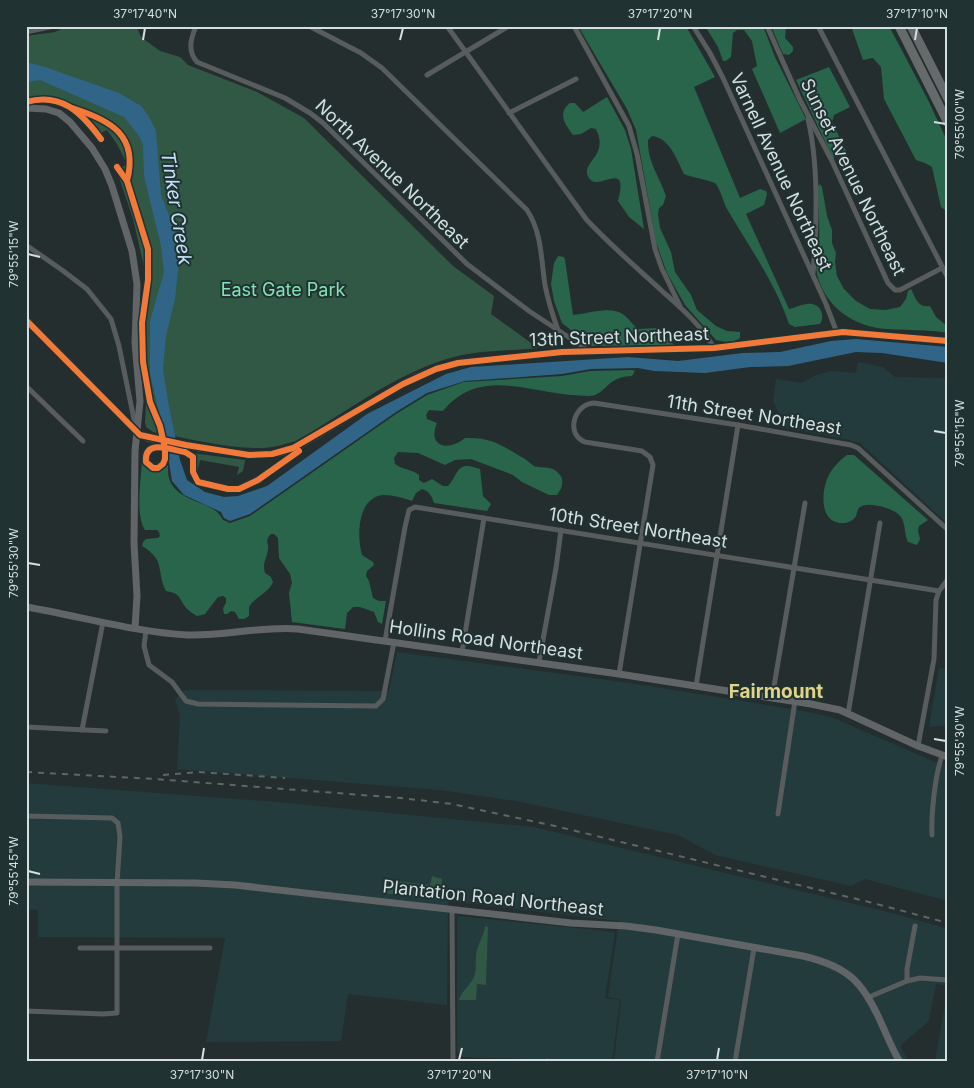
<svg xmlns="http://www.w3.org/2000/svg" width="974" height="1088" font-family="Inter,sans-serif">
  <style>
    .built { fill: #233b3d }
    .green { fill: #305845 }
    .forest { fill: #29654b }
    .water { fill: #316588 }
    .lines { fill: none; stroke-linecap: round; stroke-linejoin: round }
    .street { stroke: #585c5d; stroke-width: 5 }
    .secondary { stroke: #616567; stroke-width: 7 }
    .highway { stroke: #656a6b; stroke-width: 9 }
    .rail { stroke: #606566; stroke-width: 2; stroke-dasharray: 6 6; stroke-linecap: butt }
    .cycleway-casing { stroke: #213233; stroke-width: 9 }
    .cycleway { stroke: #f17a3a; stroke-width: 6 }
    .ticks { fill: none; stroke: #d5dfe0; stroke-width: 2 }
    .labels { text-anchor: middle; stroke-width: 4; stroke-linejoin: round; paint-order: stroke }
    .street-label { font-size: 18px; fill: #d5dfe0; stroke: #213233 }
    .park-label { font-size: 18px; fill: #82e3b2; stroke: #213233 }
    .water-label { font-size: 19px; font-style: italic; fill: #c5e4fc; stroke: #213233 }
    .neighbourhood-label { font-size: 19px; font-weight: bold; fill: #e1d486; stroke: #213233 }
    .neatline { fill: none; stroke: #d5dfe0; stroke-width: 2 }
    .ticks-label { font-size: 12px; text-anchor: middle; fill: #d5dfe0 }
  </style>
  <rect width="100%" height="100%" fill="#252e2f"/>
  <g class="built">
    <polygon points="858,362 882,367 895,377 943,378 948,380 948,524 860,443 845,439 786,428 773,401 776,379 802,383 816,375 832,371 856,373"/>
    <polygon points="397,652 630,683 804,711 831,717 935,762 948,765 948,901 865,879 851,886 715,855 678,835 516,801 440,790 177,769 180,715 175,700 185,690 389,691"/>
    <polygon points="939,668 948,669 948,725 929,727"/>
    <polygon points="26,783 277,802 534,827 900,915 948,929 948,986 936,984 929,1021 902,1044 901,1048 909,1062 614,1062 621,1000 608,997 619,921 448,901 447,1005 348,994 341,1041 206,1042 225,938 38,937 38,910 26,909"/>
    <polygon points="457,916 615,932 605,998 620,1000 612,1062 559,1062 558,1060 463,1057 457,1052"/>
    <polygon points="948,987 948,1062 935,1062"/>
  </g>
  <g class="green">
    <path d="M68,26h68l5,11 19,14 20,6 8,8 69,27 47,26 149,148 41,30 -3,18 47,34c-27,3 -57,2 -84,9 -57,15 -107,55 -158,84 -11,3 -23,7 -34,7 -33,1 -76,-10 -109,-16l-7,-5 -1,-5 2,-32 -4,-62 2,-57 -12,-52 -16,-48 10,-7 -10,-20 -10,-14 -8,4c-18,-24 -43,-33 -73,-33v-65l29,-4z"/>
    <path d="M192,453l53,7 -2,11 -6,4 2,-8 -39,-7 -4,17c-3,-8 0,-16 -4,-24z"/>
    <polygon points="432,876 442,879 440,900 383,893 383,891 388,890 392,887 395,887 396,881 430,885"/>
    <path d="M485,926l3,1 -2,58 -9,-1 -1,16h-17c3,-10 11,-14 15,-23 3,-7 1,-13 2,-20 0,-11 8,-20 9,-31z"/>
  </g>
  <g class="forest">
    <path d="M578,26h107l2,2 28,49 -21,10 46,111 20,-9 6,2 1,3 -3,11 -18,9 43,95c9,-2 23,-11 31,0 3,5 3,10 0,15l-25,3 -6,-3c-14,-42 -40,-77 -62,-115 -4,-8 -6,-18 -11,-25 -2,-3 -26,-7 -32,-10 -7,-14 -14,-36 -32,-38l-4,4c-1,21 11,36 18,56l-3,9 -4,3 -1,6 2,14 11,24 4,20 16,23 6,15 19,16 11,5 13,1v6c-6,5 -16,4 -24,2l-31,-35 -18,-32 -11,-31 -20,-112 -9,-21z"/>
    <polygon points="705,26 763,26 775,57 806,119 780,133 752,69 757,66 752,41 744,30 737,30 733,33 731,57 726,61 723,61 718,47"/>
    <polygon points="771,26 786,26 785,38 793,47 793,51 789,55 783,54"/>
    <polygon points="851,26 889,26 928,100 948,143 948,212 941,207 932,167 925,163 916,160 884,99 881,67 873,58 863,60"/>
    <polygon points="829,67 850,107 834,115 832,122 846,151 833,158 796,80"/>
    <path d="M607,97l18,33 6,19 13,80 -15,-12 -11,-16c12,-44 -21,-8 -29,-23 -10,-16 21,-21 7,-49l-5,-1 -10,6 -8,1c-8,-11 -16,-22 -3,-32h5l8,9z"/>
    <path d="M820,184l2,3 5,29 5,14v13l4,10 -1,9 2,14 7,13 12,12 14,8 16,1 14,-3 6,-8 2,-8 3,-2c5,10 7,19 19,17l6,11 12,10v6c-21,-4 -40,-2 -61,-4 -33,-2 -62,-22 -70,-55 -2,-10 1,-21 2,-31 1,-19 -1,-38 -1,-57z"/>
    <path d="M558,256l6,1 1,3 8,55c15,-1 38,-10 51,0 5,4 9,10 14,14l19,-1 17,17 -83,1 -29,-23 -8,-22 -3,-17 3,-21z"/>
    <path d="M632,370l3,1 -3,5c-5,0 -11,1 -15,3 -8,3 -14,13 -22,16 -6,2 -16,0 -23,0 -46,-4 -94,-27 -129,16l-14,-1 -3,5 1,4 10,4c-10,24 11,29 28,15 28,-1 37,8 60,21 3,2 6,5 9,7 8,3 19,-1 25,8 6,6 3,15 -2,21h-8l-27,-13 -9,-7 -42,-16 -16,1 -10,5 -27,-12 -20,-1 -4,6 1,6c8,6 16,5 24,11v5l5,3 8,-4 11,7h5c12,-14 8,-26 32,-17l3,27 8,8 -4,7 -53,-8c-2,-7 -5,-12 -12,-14l-6,4 -4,8c-9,-3 -26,-8 -34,-5 -21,7 -21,42 -16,59l11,7 1,3 -7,6 -1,5 3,5 4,17 6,3h7l-4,23 -4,-2 -4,-10 -14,-5h-7l-6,6 -2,16 -53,-7 -3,-29 3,-10 -2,-9 -11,-16 -1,-20 -4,-4h-3c-7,7 -2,8 -3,15 -1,10 -6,13 -3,24l6,4 2,5c-5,12 -23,18 -24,26 0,3 0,6 0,8l-5,3h-5l-4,-7 -4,-1 -4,3h-3l-1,-6 3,-5v-5l-3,-2 -5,1 -13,17 -8,2c-3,-2 -7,-4 -10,-7 -9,-11 -5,-15 -21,-18 -10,-20 0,-31 -24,-45l1,-4 3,-3 12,-1 2,-2 -1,-4 -2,-2h-12c-10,-16 -4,-50 -3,-68 8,11 15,13 26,3 0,5 0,12 2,16 10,23 44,19 53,39l7,3 20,-7 146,-102 31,-19 37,-13 98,-6 28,-5z"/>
    <path d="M847,455h7l74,65 -9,6 -1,5 2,8 -3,6 -9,-3c-4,-8 -2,-17 -7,-25 -6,-9 -35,-17 -42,-9 -2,2 -2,5 -3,8 -3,6 -13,9 -20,6 -17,-5 -14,-35 -7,-47 4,-8 11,-15 18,-20z"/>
  </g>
  <polygon class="water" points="26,62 45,67 119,93 141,106 148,115 156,131 161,195 177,235 178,270 175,299 166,336 163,369 169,407 180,460 187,480 205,492 224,497 238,496 267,486 367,414 446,374 471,367 628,357 678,361 743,353 780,352 831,341 856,339 948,347 948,363 882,353 856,352 788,366 750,367 705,373 654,371 638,368 591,369 562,374 465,381 427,393 396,412 250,514 230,521 224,518 221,512 184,495 172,481 165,437 150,374 150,321 164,272 161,246 144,176 143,145 139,136 124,117 40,80 26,82"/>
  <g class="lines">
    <g class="street">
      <path d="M196,26c-5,12 -9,25 1,36l88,36 25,15 13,10 144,141 62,47 59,39"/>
      <path d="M309,26l52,27 21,15 145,142c15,23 14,49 18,75 3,16 8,31 13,45"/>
      <path d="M447,26l139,193c23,25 50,48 76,72 19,17 39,34 52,57"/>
      <polyline points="574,26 629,126 637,154 655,249 662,269 680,306"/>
      <polyline points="693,26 710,53 723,78 826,304 837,333"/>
      <polyline points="767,26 800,100 832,161 888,283 895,290 900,290 942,268"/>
      <polyline points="818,26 948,278"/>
      <polyline points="26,32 54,26"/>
      <polyline points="427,75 509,26"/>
      <polyline points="509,113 576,79"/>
      <path d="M808,119c11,47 9,106 5,154"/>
      <polyline points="26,245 62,270 87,289 111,319 119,346 136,429"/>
      <polyline points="26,320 136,431"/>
      <polyline points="26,386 83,441"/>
      <polyline points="146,630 144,646 149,665 172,682 186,701 198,704 376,706 383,699 394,642"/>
      <polyline points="385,641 405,527 409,510 415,507 939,591"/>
      <polyline points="462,652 484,518"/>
      <polyline points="539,662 556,568 561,530"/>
      <path d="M619,674l34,-209 -3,-8 -8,-6 -57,-9c-20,-8 -11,-38 9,-39l144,22 113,20 7,3 90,82"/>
      <polyline points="696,686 738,425"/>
      <polyline points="772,698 805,503"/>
      <polyline points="848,714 880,523"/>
      <polyline points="26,727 106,731"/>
      <polyline points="82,730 103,622"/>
      <polyline points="918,746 934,659 936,600 939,591 948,579"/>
      <polyline points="778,814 795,701"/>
      <polyline points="26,816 112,818 118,823 120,837 117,883 117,1013 103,1014 26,1011"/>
      <path d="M932,835c-1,-20 3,-60 10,-79"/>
      <polyline points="452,910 453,1062"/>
      <polyline points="80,948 210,948"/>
      <polyline points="907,981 907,969 915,926"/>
      <polyline points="869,997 907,981 920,978 948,980"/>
      <polyline points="547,1062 547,1061"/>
      <polyline points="657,1062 678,934"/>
      <polyline points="735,1062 754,948"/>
    </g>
    <g class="secondary">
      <polyline points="26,108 46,109 59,113 70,122 92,148 105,169 112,186 132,251 137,284 135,343 140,401 135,451 134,543 137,596 135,628"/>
      <polyline points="136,432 147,438 199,448 249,455 272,454 283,452 304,443 416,377 436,369 458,363 562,352 714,348 843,332 948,341"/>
      <path d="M26,607c54,9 107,25 162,28 37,1 73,-9 110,-6l321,45 192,30 29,6 78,36 30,11"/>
      <path d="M26,882l170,1 39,2 336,38 55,3 30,4 147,26c47,11 61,27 80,71 5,11 10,24 17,35"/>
    </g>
    <g class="highway">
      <polyline points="899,26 948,123"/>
      <polyline points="911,26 948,99"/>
    </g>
    <g class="rail">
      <polyline points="26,772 155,779 401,798 452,804 555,826 869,902 948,923"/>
      <polyline points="163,775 198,772 285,778"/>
    </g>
    <defs>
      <g id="cycleway">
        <path d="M26,102c35,-10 55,10 75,37"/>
        <path d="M72,108c38,12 67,27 55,73"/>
        <path d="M117,167l10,14 21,68v31l-6,43 1,39 7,40 10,24 5,22v11l-2,5 -5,4h-5l-7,-6c-2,-24 25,-12 39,-10l8,5v15l5,10 30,7h11l19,-9 41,-29"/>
        <polyline points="26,320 140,435 186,445 249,455 272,454 293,448 403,384 436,369 458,363 562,352 714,348 843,332 948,341"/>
      </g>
    </defs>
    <use href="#cycleway" class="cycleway-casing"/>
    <use href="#cycleway" class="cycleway"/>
  </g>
  <path class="ticks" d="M143,40l2,-12M400,40l3,-12M658,40l2,-12M915,40l2,-12M934,122l12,2M28,254l12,3M934,431l12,2M28,563l12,2M934,739l12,2M28,871l12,3M202,1060l2,-12M459,1060l3,-12M717,1060l2,-12"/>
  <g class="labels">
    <g class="street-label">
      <text transform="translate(781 172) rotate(65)" y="6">Varnell Avenue Northeast</text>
      <text transform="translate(392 174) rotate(44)" y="6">North Avenue Northeast</text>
      <text transform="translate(853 177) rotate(64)" y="6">Sunset Avenue Northeast</text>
      <text transform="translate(619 337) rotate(-2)" y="6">13th Street Northeast</text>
      <text transform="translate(754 415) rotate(9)" y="6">11th Street Northeast</text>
      <text transform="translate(638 528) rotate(9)" y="6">10th Street Northeast</text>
      <text transform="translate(486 640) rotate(8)" y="6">Hollins Road Northeast</text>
      <text transform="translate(493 898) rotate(6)" y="6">Plantation Road Northeast</text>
    </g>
    <g class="park-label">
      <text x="283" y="296">East Gate Park</text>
    </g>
    <g class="water-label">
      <text transform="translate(177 208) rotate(81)" y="7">Tinker Creek</text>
    </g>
    <g class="neighbourhood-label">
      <text x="776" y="698">Fairmount</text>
    </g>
  </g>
  <rect width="974" height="1088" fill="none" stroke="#213233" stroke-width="55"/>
  <rect x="28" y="28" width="918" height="1032" class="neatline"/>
  <g class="ticks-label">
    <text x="145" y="18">37°17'40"N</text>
    <text x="403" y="18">37°17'30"N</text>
    <text x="660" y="18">37°17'20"N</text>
    <text x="917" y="18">37°17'10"N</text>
    <text transform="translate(960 124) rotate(-90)" y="4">79°55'00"W</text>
    <text transform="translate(14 254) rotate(-90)" y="4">79°55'15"W</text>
    <text transform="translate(960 433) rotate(-90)" y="4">79°55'15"W</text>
    <text transform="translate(14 563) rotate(-90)" y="4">79°55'30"W</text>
    <text transform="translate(960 741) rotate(-90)" y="4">79°55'30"W</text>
    <text transform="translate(14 871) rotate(-90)" y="4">79°55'45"W</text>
    <text x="202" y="1079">37°17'30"N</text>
    <text x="459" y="1079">37°17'20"N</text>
    <text x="717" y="1079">37°17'10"N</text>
  </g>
</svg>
